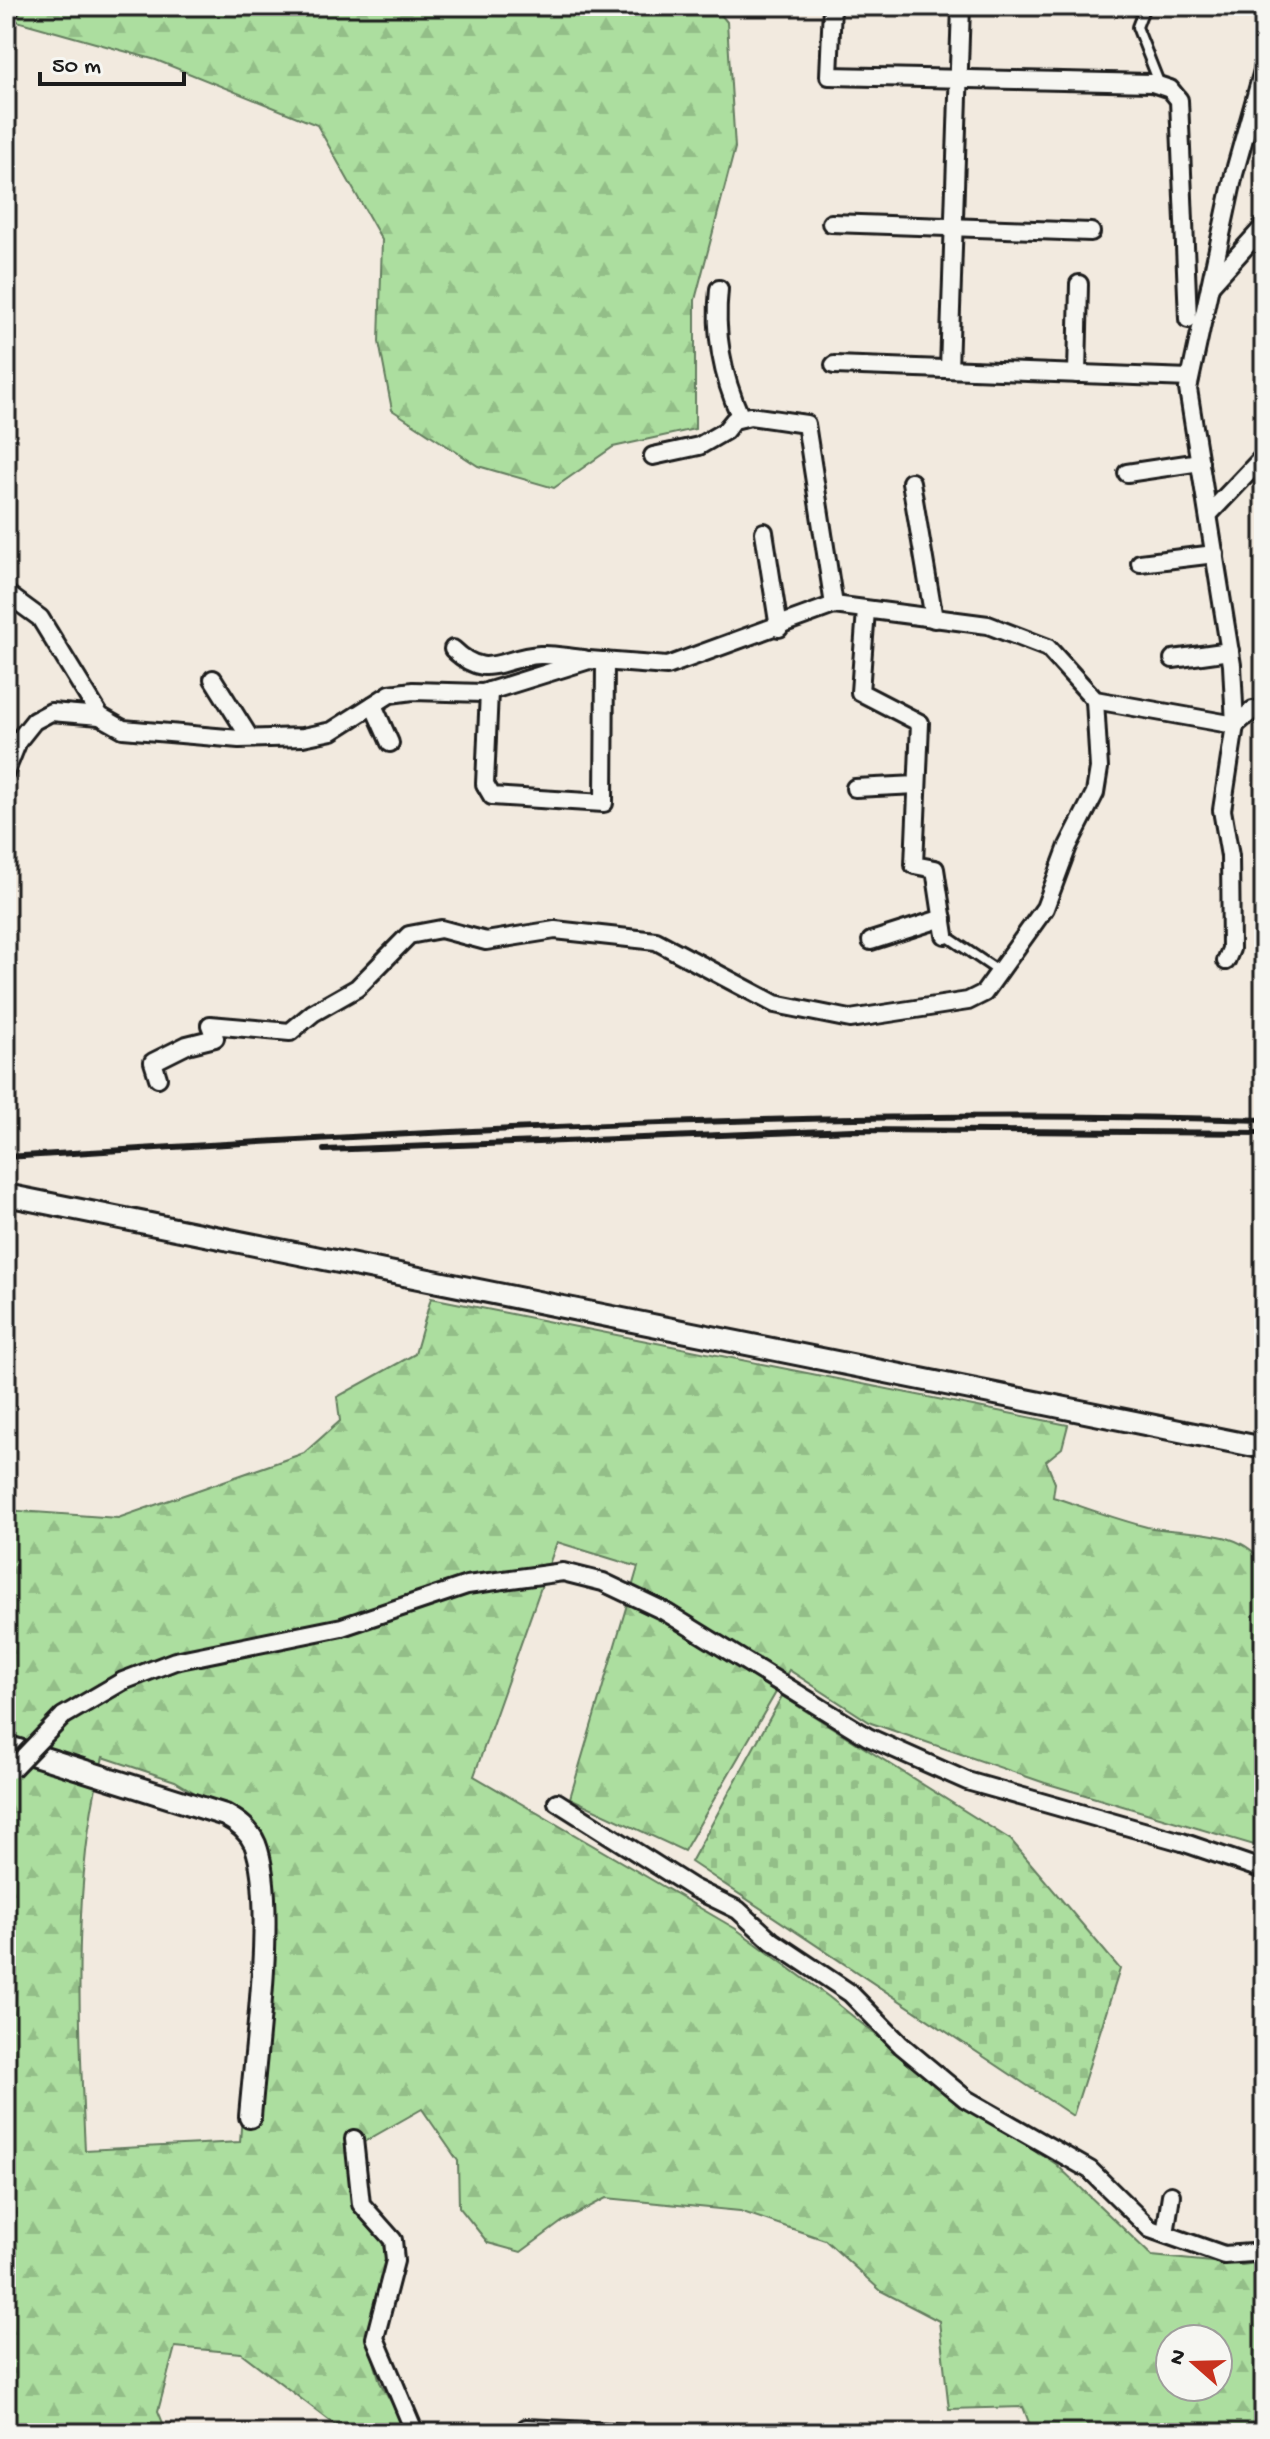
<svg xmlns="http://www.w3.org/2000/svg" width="1270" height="2439" font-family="'Gochi Hand',sans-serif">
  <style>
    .forest { fill: url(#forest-firs); stroke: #647d5e; stroke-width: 2; fill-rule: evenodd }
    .cemetery { fill: url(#cemetery-stones); stroke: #647d5e; stroke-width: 2 }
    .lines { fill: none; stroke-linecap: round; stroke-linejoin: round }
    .service-casing { stroke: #1c1c1c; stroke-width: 14 }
    .minor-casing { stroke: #1c1c1c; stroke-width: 22 }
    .tertiary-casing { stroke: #1c1c1c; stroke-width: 26 }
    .service { stroke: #f6f6f2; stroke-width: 8 }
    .minor { stroke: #f6f6f2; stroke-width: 16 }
    .tertiary { stroke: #f6f6f2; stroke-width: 20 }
    .rail { stroke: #1c1c1c; stroke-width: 6 }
    .minor-bridge-casing { stroke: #1c1c1c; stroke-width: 22; stroke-linecap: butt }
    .minor-bridge { stroke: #f6f6f2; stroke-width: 16 }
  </style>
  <defs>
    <pattern id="forest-firs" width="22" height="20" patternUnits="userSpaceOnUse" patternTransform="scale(2)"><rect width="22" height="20" fill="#acde9f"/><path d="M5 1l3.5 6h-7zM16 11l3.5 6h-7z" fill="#93be88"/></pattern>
    <pattern id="cemetery-stones" width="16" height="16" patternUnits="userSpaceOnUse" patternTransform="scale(2)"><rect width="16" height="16" fill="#acde9f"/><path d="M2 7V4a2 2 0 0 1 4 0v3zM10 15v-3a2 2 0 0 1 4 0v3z" fill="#93be88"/></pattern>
  </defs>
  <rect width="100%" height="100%" fill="#f2eadf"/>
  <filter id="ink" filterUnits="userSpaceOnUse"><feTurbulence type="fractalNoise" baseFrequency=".0125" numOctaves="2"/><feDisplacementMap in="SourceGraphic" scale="16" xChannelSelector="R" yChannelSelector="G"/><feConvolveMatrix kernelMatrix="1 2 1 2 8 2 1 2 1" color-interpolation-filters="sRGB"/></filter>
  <g filter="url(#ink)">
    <g class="forest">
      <polygon points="6,6 714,6 727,22 735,148 695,300 695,429 613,447 554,488 478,466 392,410 379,342 382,240 317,125 156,60 6,18"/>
      <path d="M431,1298l637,127 -6,23 -16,13 9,22 -2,14c31,10 62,22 94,30 38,8 96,-1 117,39v282l-219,-65 -174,-60 -82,-53 -105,181 -114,-53 68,-231 -81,-25 -83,234 262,153 93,68 125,101 102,66 96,92 90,9 22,-3v171h-231l-10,-26 -74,2 -10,-88 -58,-30 -56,-51 -85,-29 -134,-13 -43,23 -42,31 -33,-9 -29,-36 -1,-46 -36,-52 -74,42 10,58 24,32 5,22 -18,81 11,38 21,37 -8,14h-47l-105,-80 -66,-6 -17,64 9,22h-86l-5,-8h-70v-915l112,8 186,-65 36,-32 -3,-24 78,-43zM103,1757l72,24 71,43 13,54 -19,264 -155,8c-6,-125 -14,-271 18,-393zM1170,2339h48v48h-48z"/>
    </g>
    <polygon class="cemetery" points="782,1696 1011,1840 1120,1969 1073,2116 691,1862"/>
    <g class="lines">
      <defs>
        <g id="service">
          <polyline points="1145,6 1137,27 1160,85"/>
          <polyline points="945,935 1001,973"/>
        </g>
        <g id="minor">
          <polyline points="832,6 829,76 1152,83 1170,89 1179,100 1188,319"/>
          <polyline points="6,11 12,6"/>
          <polyline points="831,223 1091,232"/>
          <polyline points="1210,286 1264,226"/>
          <path d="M719,289c-5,46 3,87 22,129"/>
          <polyline points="834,365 1190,378"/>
          <polyline points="949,369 961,6"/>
          <polyline points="1077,374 1079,284"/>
          <polyline points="653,456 699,446 725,431 734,420 750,416 806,424 834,605"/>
          <polyline points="1127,473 1200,462"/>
          <polyline points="911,482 934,619"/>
          <polyline points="1209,514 1264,456"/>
          <polyline points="764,532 779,628"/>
          <polyline points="1140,563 1215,554"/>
          <polyline points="6,593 40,618 100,716"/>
          <polyline points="866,610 860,692 920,723 914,865 935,869 945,935"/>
          <path d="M453,649c34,33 48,8 87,6 14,-1 29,3 44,4"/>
          <polyline points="1173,659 1230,651"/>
          <polyline points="213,679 250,738"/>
          <polyline points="489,691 485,784 492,796 604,803 605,661"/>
          <polyline points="373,705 390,743"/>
          <polyline points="6,771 18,741 34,721 51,712 100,716 123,729 239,739 303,737 332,731 390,694 413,691 483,693 589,660 667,666 834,605 988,625 1048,648 1095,700 1235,725 1253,710 1264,709"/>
          <polyline points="855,788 917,785"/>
          <polyline points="871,941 943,918"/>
          <polyline points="1226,961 1231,949 1230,856 1222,810 1235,725 1232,665 1188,389 1234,174 1264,67"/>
          <polyline points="158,1078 153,1062 187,1045 215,1038 210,1025 290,1032 313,1013 357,988 409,935 441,929 486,941 555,930 656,941 775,1004 850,1019 968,1001 984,993 1045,908 1068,846 1095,793 1099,768 1095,700"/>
          <polyline points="63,1716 123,1681 175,1661 342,1627 467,1585 563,1572 603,1582 664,1611 868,1737 967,1781 1182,1842 1264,1870"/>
          <polyline points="557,1802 693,1888 738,1910 772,1941 850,1993 901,2045 966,2099 1090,2170 1150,2229 1224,2255 1264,2252"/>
          <polyline points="354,2139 361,2204 393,2240 395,2261 375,2338 415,2433"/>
          <polyline points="1165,2234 1171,2195"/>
          <polyline points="525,2433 526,2428 635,2433"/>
        </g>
        <g id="tertiary">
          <polyline points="6,1195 1264,1448"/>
          <path d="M6,1746l219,69c13,7 24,15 30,29 22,56 0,208 -5,273"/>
        </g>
      </defs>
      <use href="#service" class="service-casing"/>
      <use href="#minor" class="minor-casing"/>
      <use href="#tertiary" class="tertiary-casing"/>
      <use href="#service" class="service"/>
      <use href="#minor" class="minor"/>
      <use href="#tertiary" class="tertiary"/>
      <g class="rail">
        <polyline points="324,1150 853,1130 1264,1133"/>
        <path d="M6,1157c419,-26 838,-50 1258,-37"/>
      </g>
      <defs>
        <polyline id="minor-bridge" points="11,1770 63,1716"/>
      </defs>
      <use href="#minor-bridge" class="minor-bridge-casing"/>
      <use href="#minor-bridge" class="minor-bridge"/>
    </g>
  </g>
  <rect width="1270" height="2439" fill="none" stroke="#f6f6f2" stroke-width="32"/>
  <rect x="16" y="16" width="1238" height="2407" fill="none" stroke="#1c1c1c" stroke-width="3" filter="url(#ink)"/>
  <g transform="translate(1194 2363) rotate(290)"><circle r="38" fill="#f6f6f2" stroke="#9f9f9c" stroke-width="2"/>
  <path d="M0-6L14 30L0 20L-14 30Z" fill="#c8321e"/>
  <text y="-12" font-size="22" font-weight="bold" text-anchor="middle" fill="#1c1c1c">N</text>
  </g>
  <path d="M40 72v12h144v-12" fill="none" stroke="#1c1c1c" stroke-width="4"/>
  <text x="52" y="72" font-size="24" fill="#1c1c1c" stroke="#f6f6f2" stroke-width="6" paint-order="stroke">50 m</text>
</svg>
